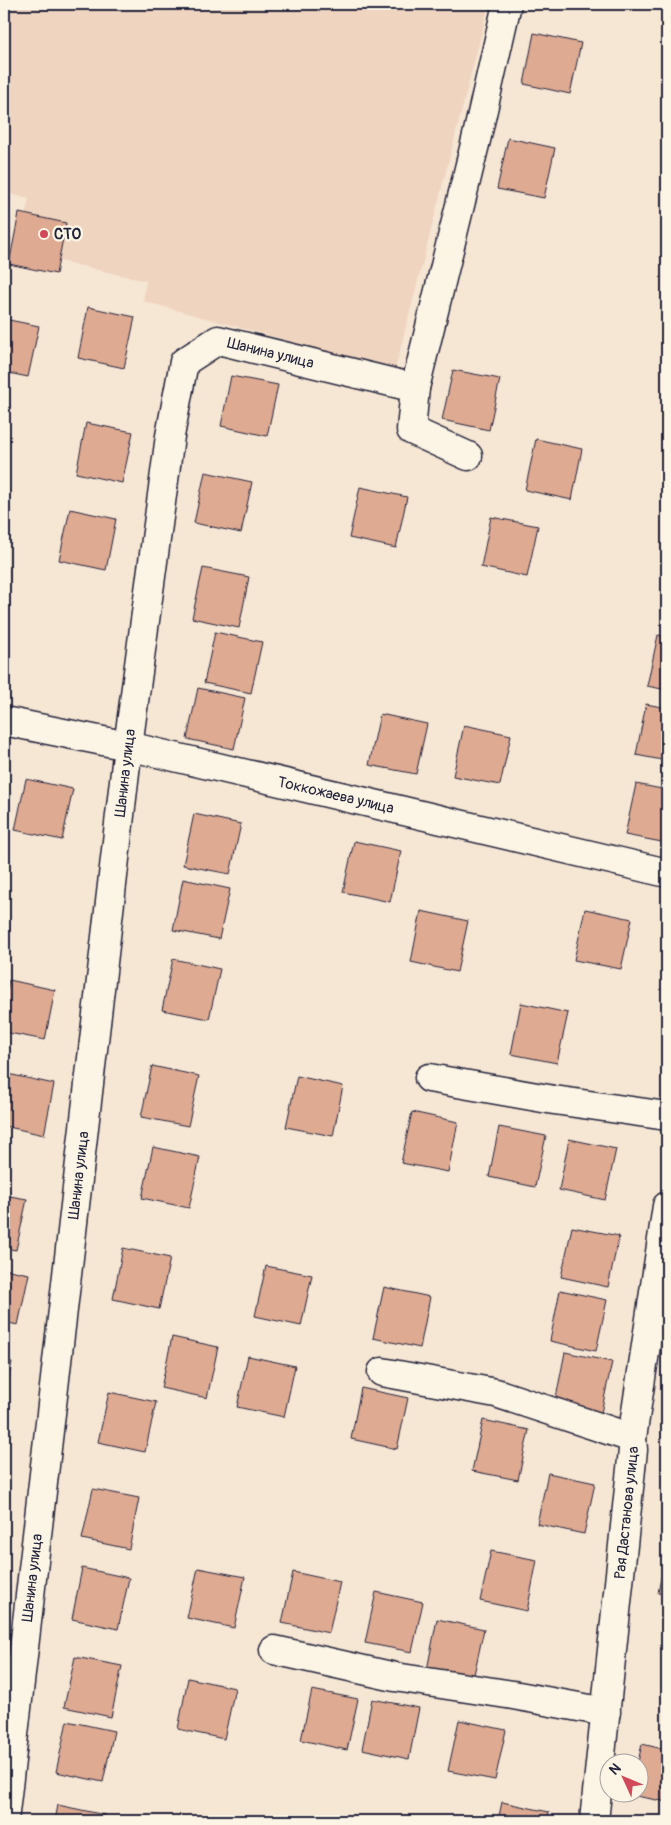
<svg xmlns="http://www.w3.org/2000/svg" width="671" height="1825" font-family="Pangolin,sans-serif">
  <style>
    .built { fill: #efd4c0 }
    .building { fill: #deaa92; stroke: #22223b }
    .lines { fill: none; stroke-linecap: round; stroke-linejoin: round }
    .minor-casing { stroke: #22223b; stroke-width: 31 }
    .minor { stroke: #fcf5e5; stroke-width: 28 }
    .poi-dot { fill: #d1495b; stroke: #fcf5e5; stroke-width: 2 }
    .labels { text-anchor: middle; stroke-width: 4.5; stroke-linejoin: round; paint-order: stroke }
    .poi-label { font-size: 15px; font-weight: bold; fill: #22223b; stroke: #fcf5e5; text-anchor: start }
    .street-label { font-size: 15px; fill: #22223b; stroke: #fcf5e5 }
  </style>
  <rect width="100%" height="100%" fill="#f6e6d4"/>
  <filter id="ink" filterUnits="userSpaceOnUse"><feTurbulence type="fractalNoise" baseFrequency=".02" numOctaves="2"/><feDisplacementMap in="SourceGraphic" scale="10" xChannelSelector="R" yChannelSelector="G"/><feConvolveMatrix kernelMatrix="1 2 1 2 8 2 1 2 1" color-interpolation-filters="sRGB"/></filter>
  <g filter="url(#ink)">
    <polygon class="built" points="4,4 489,4 395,370 143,301 146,281 17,251 29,199 4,192"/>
    <g class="building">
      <polygon points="534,33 581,43 570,94 524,84"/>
      <polygon points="508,138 555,148 544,198 497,189"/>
      <polygon points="19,213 66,223 56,274 9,264"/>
      <polygon points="88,307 135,317 124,368 78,358"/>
      <polygon points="4,319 39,326 28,377 4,372"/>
      <polygon points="453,370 500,379 489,430 442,420"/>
      <polygon points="231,376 278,385 267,436 221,426"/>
      <polygon points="86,423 133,432 122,483 76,473"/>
      <polygon points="536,439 582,449 572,500 525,490"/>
      <polygon points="205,472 252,482 241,533 194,523"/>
      <polygon points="360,487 407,497 396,548 349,538"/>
      <polygon points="70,509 116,519 106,570 59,560"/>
      <polygon points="491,517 538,526 527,577 481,567"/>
      <polygon points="203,568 249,577 239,628 192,618"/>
      <polygon points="215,632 262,642 251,693 204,683"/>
      <polygon points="658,635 667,637 667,690 647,686"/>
      <polygon points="198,688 245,698 234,749 187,739"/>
      <polygon points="646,704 667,708 667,761 636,755"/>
      <polygon points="380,714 427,724 416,774 369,765"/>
      <polygon points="464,725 511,735 500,785 453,776"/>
      <polygon points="26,779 73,789 62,840 15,830"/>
      <polygon points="636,784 667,790 667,843 625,835"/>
      <polygon points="194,814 241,824 230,874 183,865"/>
      <polygon points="354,841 401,851 390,902 343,892"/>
      <polygon points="183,879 230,889 219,939 173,930"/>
      <polygon points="585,909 632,919 621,969 574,960"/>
      <polygon points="421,911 468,921 457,972 411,962"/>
      <polygon points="173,959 220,969 209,1019 162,1010"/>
      <polygon points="9,980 55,990 45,1040 4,1032 4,1003"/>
      <polygon points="521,1003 568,1013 557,1063 511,1054"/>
      <polygon points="152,1066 199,1076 188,1126 141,1117"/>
      <polygon points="8,1074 54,1084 44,1135 4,1126 4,1093"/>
      <polygon points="297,1076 343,1086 333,1136 286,1127"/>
      <polygon points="412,1112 458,1122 448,1172 401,1163"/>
      <polygon points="499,1127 546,1136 535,1187 489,1177"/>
      <polygon points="569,1139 616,1149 605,1200 559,1190"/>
      <polygon points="153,1147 200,1157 189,1208 142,1198"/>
      <polygon points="4,1195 27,1199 16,1250 4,1248"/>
      <polygon points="572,1227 619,1236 608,1287 561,1277"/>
      <polygon points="123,1248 170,1258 159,1309 113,1299"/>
      <polygon points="266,1266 312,1275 301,1326 255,1316"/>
      <polygon points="4,1269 29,1274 18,1325 4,1322"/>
      <polygon points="384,1287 430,1297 420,1348 373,1338"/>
      <polygon points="560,1290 607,1300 596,1351 550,1341"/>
      <polygon points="172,1337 218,1347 207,1398 161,1388"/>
      <polygon points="565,1352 612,1362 601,1413 555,1403"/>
      <polygon points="248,1356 295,1366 284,1417 237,1407"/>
      <polygon points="4,1361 12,1362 4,1400"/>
      <polygon points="361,1388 408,1398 397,1449 351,1439"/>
      <polygon points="109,1392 156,1402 145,1452 98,1442"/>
      <polygon points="483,1420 529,1430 518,1480 472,1471"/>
      <polygon points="548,1473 595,1483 584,1534 537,1524"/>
      <polygon points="93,1489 139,1498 129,1549 82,1539"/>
      <polygon points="667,1548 667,1595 658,1593"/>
      <polygon points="491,1551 537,1560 527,1611 480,1601"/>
      <polygon points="82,1568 129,1578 118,1629 72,1619"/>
      <polygon points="198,1568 245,1577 234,1628 187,1618"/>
      <polygon points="293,1572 340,1582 329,1633 282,1623"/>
      <polygon points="376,1592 423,1602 412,1652 365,1643"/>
      <polygon points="437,1619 484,1629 473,1679 427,1670"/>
      <polygon points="75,1657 122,1666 111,1717 64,1707"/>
      <polygon points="188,1678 235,1688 224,1739 178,1729"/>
      <polygon points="312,1690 358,1699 347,1750 301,1740"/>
      <polygon points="372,1699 419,1708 409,1759 362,1749"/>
      <polygon points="459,1720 506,1730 495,1780 448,1771"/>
      <polygon points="67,1721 114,1731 103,1782 56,1772"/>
      <polygon points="642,1744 667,1750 667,1802 631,1795 632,1792 638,1792 638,1762"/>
      <polygon points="502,1802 549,1812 547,1821 498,1821"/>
      <polygon points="58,1805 105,1815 104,1821 55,1821"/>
    </g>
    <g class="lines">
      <defs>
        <g id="minor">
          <polyline points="415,388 411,430 468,456"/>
          <path id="s1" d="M4,721l124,25 539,127"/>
          <polyline points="429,1078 554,1100 667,1116"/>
          <polyline points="382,1372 496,1393 632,1438"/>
          <polyline points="274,1650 395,1677 513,1695 606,1712"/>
          <path id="s2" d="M4,1821l124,-1075 42,-310 14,-74 34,-22 197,48 62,-252 30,-132"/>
          <path id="s3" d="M594,1821l39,-371 -1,-12 35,-232"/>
        </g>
      </defs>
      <use href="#minor" class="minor-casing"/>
      <use href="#minor" class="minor"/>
    </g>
  </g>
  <circle class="poi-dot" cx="44" cy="234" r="5"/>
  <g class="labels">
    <g class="poi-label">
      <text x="54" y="239">СТО</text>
    </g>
    <g class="street-label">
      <text dy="5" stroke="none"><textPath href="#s2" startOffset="1565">Шанина улица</textPath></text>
      <text dy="5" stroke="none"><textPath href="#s2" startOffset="1055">Шанина улица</textPath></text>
      <text dy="5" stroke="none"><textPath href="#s1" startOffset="340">Токкожаева улица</textPath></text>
      <text dy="5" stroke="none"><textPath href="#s2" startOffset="650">Шанина улица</textPath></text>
      <text dy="5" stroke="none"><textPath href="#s3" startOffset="310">Рая Дастанова улица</textPath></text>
      <text dy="5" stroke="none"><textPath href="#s2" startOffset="245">Шанина улица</textPath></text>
    </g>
  </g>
  <rect width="671" height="1825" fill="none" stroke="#fcf5e5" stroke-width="20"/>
  <rect x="10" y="10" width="651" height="1805" fill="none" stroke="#22223b" stroke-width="2" filter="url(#ink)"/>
  <g transform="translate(624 1778) rotate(314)"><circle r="24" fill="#fcf5e5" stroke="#a5a1a1"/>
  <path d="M0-4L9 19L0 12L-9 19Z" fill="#d1495b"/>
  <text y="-8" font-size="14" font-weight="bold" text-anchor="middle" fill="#22223b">N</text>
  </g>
</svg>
